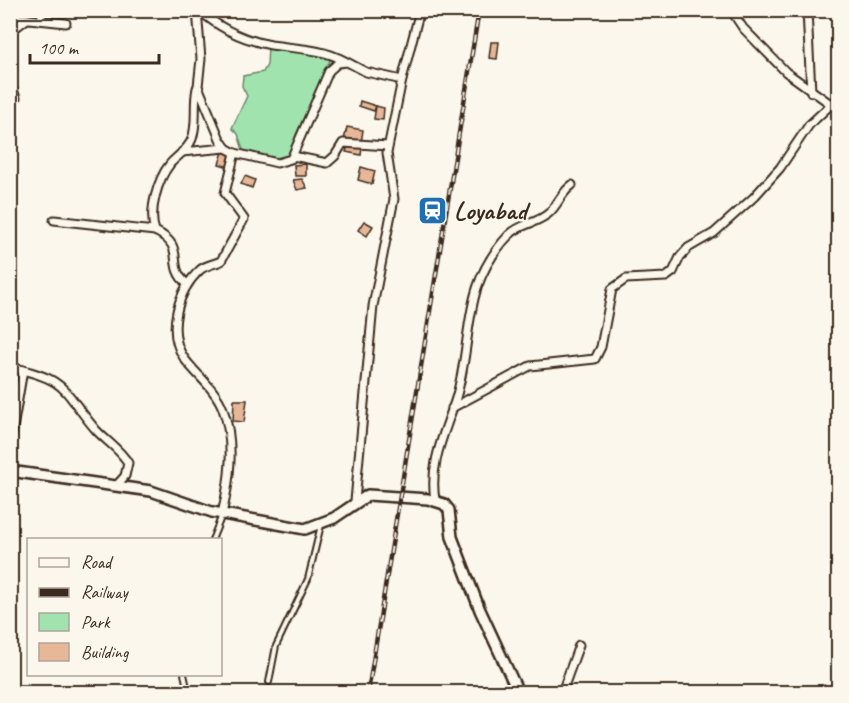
<svg xmlns="http://www.w3.org/2000/svg" width="849" height="703" font-family="Caveat,sans-serif">
  <style>
    .green { fill: #a0e3ae; stroke: #6e8666; stroke-width: 1.5 }
    .building { fill: #e7b797; stroke: #3b2a1e; stroke-width: 1.5 }
    .lines { fill: none; stroke-linecap: round; stroke-linejoin: round }
    .service-casing { stroke: #3b2a1e; stroke-width: 8 }
    .minor-casing { stroke: #3b2a1e; stroke-width: 11 }
    .tertiary-casing { stroke: #3b2a1e; stroke-width: 14 }
    .service { stroke: #fbf7ec; stroke-width: 4 }
    .minor { stroke: #fbf7ec; stroke-width: 7 }
    .tertiary { stroke: #fbf7ec; stroke-width: 9 }
    .rail-casing { stroke: #3b2a1e; stroke-width: 4.5 }
    .rail { stroke: #fbf7ec; stroke-width: 2; stroke-dasharray: 7; stroke-linecap: butt }
    .labels { text-anchor: middle; stroke-width: 5; stroke-linejoin: round; paint-order: stroke }
    .poi-label { font-size: 26px; font-weight: bold; fill: #3b2a1e; stroke: #fbf7ec; text-anchor: start }
  </style>
  <rect width="100%" height="100%" fill="#fbf7ec"/>
  <filter id="ink" filterUnits="userSpaceOnUse"><feTurbulence type="fractalNoise" baseFrequency=".0167" numOctaves="2"/><feDisplacementMap in="SourceGraphic" scale="12" xChannelSelector="R" yChannelSelector="G"/><feConvolveMatrix kernelMatrix="1 2 1 2 8 2 1 2 1" color-interpolation-filters="sRGB"/></filter>
  <g filter="url(#ink)">
    <polygon class="green" points="268,46 331,58 296,135 291,156 278,158 243,150 238,134 232,128 247,96 242,86 243,76 263,72 267,65"/>
    <g class="building">
      <polygon points="491,42 499,42 497,59 489,58"/>
      <polygon points="360,101 376,106 374,111 359,106"/>
      <polygon points="376,106 384,108 383,120 374,119"/>
      <polygon points="347,127 363,130 361,143 344,140"/>
      <polygon points="348,145 362,148 361,155 346,152"/>
      <polygon points="223,152 230,154 229,167 219,164"/>
      <polygon points="306,164 306,176 295,176 294,165"/>
      <polygon points="361,167 375,171 372,184 358,180"/>
      <polygon points="245,176 255,180 252,188 241,184"/>
      <polygon points="302,179 307,188 297,190 293,180"/>
      <polygon points="364,221 373,226 367,236 358,230"/>
      <polygon points="234,400 247,400 244,422 233,421"/>
    </g>
    <g class="lines">
      <defs>
        <g id="service">
          <polyline points="212,540 222,515"/>
          <polyline points="184,674 188,692"/>
          <polyline points="269,682 276,646 308,579 321,525"/>
        </g>
        <g id="minor">
          <polyline points="197,10 201,59 198,86 220,139 226,148 235,153 277,163 291,159 329,71 338,63 347,62 366,72 402,80"/>
          <path d="M199,10c21,19 45,30 72,35 26,4 50,3 74,16"/>
          <polyline points="731,10 743,28 786,72 832,105"/>
          <polyline points="807,10 811,92"/>
          <polyline points="10,17 66,23"/>
          <polyline points="41,20 43,10"/>
          <polyline points="10,32 27,19"/>
          <polyline points="10,82 16,98 10,112"/>
          <polyline points="182,152 226,148"/>
          <polyline points="293,156 327,163 335,156 343,143 388,146"/>
          <polyline points="54,220 155,231"/>
          <path d="M187,284c-23,-20 2,-36 -32,-53 -7,-20 3,-52 15,-67 7,-8 18,-14 22,-25 6,-17 1,-33 5,-51"/>
          <path d="M10,367c60,13 51,22 86,63 10,11 25,20 32,33l-3,13 -9,10"/>
          <polyline points="452,408 530,366 595,359 601,347 612,289 626,279 666,277 673,272 680,257 688,248 714,233 754,197 780,168 809,125 838,98"/>
          <polyline points="10,446 23,370"/>
          <path d="M435,500c-6,-38 10,-67 21,-102 18,-61 4,-111 53,-163 12,-12 28,-11 40,-22 9,-8 12,-20 23,-28"/>
          <polyline points="355,501 373,306 394,199 387,153 402,80 420,10"/>
          <path d="M222,514c8,-34 13,-71 1,-105 -7,-20 -27,-34 -39,-51 -18,-27 -6,-68 16,-88 5,-5 15,-6 21,-9l23,-42 -19,-26 10,-40"/>
          <polyline points="562,692 579,645"/>
        </g>
        <polyline id="tertiary" points="10,471 151,491 212,512 305,529 334,518 368,495 428,499 444,504 449,510 452,537 480,610 518,692"/>
      </defs>
      <use href="#service" class="service-casing"/>
      <use href="#minor" class="minor-casing"/>
      <use href="#tertiary" class="tertiary-casing"/>
      <use href="#service" class="service"/>
      <use href="#minor" class="minor"/>
      <use href="#tertiary" class="tertiary"/>
      <defs>
        <polyline id="rail" points="368,692 479,10"/>
      </defs>
      <use href="#rail" class="rail-casing"/>
      <use href="#rail" class="rail"/>
    </g>
  </g>
  <defs>
    <symbol id="station-square" viewBox="-11 -11 22 22"><rect x="-9" y="-9" width="18" height="18" rx="4" fill="#1f6fb2" stroke="#fbf7ec"/><path d="M-3-6H3Q5-6 5-4V2Q5 4 3 4L4.5 6H3L1.5 4h-3L-3 6H-4.5L-3 4Q-5 4-5 2V-4Q-5-6-3-6ZM-3.5-4v3h7v-3ZM-3.5 1v1.5H-2V1ZM2 1v1.5H3.5V1Z" fill="#fff"/></symbol>
  </defs>
  <g fill-rule="evenodd">
    <use href="#station-square" x="416" y="194" width="33" height="33"/>
  </g>
  <g class="labels">
    <g class="poi-label">
      <text x="454" y="219">Loyabad</text>
    </g>
  </g>
  <rect width="849" height="703" fill="none" stroke="#fbf7ec" stroke-width="36"/>
  <rect x="18" y="18" width="813" height="667" fill="none" stroke="#3b2a1e" stroke-width="2" filter="url(#ink)"/>
  <rect x="27" y="538" width="195" height="138" fill="#fbf7ec" stroke="#aea59a" stroke-width="1.5"/>
  <rect x="39" y="558" width="30" height="9" fill="#fbf7ec" stroke="#aea59a" stroke-width="1.5"/>
  <text x="81" y="568" font-size="18" fill="#3b2a1e">Road</text>
  <rect x="39" y="588" width="30" height="9" fill="#3b2a1e" stroke="#aea59a" stroke-width="1.5"/>
  <text x="81" y="598" font-size="18" fill="#3b2a1e">Railway</text>
  <rect x="39" y="613" width="30" height="18" fill="#a0e3ae" stroke="#aea59a" stroke-width="1.5"/>
  <text x="81" y="628" font-size="18" fill="#3b2a1e">Park</text>
  <rect x="39" y="643" width="30" height="18" fill="#e7b797" stroke="#aea59a" stroke-width="1.5"/>
  <text x="81" y="658" font-size="18" fill="#3b2a1e">Building</text>
  <path d="M30 54v9h129v-9" fill="none" stroke="#3b2a1e" stroke-width="3"/>
  <text x="39" y="54" font-size="18" fill="#3b2a1e" stroke="#fbf7ec" stroke-width="4.5" paint-order="stroke">100 m</text>
</svg>
